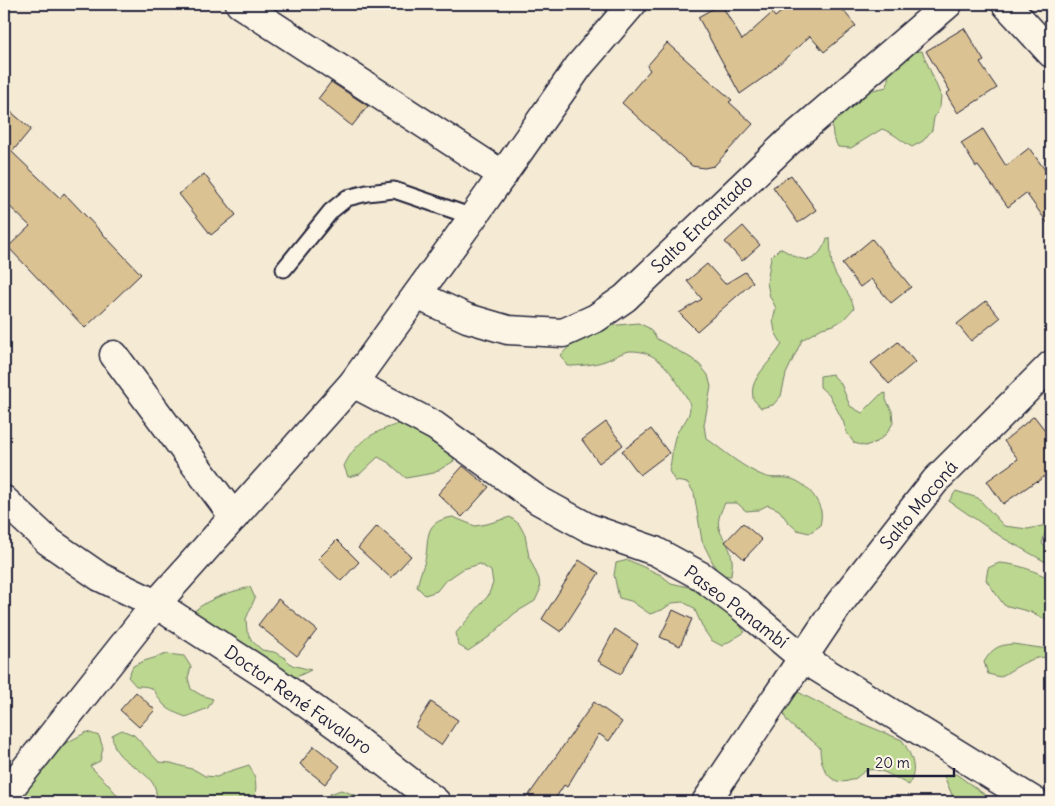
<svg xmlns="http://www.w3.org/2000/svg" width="1055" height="806" font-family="Delius,sans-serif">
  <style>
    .green { fill: #bcd78f; stroke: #6f7c65 }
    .building { fill: #dbc292; stroke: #22223b }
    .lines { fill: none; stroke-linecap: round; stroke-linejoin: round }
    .service-casing { stroke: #22223b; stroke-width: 19 }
    .minor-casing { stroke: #22223b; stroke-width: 31 }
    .service { stroke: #fcf5e5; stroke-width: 15 }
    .minor { stroke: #fcf5e5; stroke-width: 28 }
    .labels { text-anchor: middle; stroke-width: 4; stroke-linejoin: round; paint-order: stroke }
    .street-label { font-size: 18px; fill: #22223b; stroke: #fcf5e5 }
  </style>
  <rect width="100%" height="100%" fill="#f5ebd4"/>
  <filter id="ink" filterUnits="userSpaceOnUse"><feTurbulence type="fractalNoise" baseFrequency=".02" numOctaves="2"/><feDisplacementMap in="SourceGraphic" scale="10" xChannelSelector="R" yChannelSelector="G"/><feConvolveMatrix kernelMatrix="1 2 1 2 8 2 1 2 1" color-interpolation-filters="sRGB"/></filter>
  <g filter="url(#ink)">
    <g class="green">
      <path d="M922,51l19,45 -1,11 -6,11 -2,12 -9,11 -11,6c-11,-6 -18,-14 -30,-18l-31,19 -13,-1 -5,-11 -2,-24 32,-20 24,-5 3,-24 9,-9z"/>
      <path d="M830,238c1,12 0,25 5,35 7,14 15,19 19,35l-10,11 -10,6 -12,3 -20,12 -16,34 -5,22 -8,9 -12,3 -8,-9c0,-4 -1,-8 0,-12 3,-14 22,-30 29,-43l-7,-12 -2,-12 3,-12 -6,-11 -3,-14 4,-26 9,-9c23,13 34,21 47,-9z"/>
      <path d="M638,323l11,5 8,11 34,19 9,7 8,10 3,12 -7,38 2,13c18,13 37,30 58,38 8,3 15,1 23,2 16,2 30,18 34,33 1,4 0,10 -1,15l-11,7 -12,-3 -9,-8 -9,-12 -11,-5 -10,5 -12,1 -9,-8h-12c-17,32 4,30 7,57 1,5 -1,11 -1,16l-12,-1 -17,-34 -8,-48 -6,-10 -13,-2 -6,-10c3,-11 3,-23 6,-34 4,-11 15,-17 15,-30 0,-6 -5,-12 -8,-17 -12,-20 -26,-40 -52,-39 -8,1 -17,7 -25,10 -12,4 -25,5 -38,5l-6,-11 16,-17 22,-11z"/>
      <polygon points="832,374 841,384 850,406 862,413 880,395 886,393 886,400 892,411 893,423 887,433 877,442 865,446 854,443 847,433 843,421 830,396 820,387 820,376"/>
      <path d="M410,420l41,29 3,12 -20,12 -28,5 -17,-15 -11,-6 -18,17 -12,3 -4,-11c14,-30 36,-36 66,-46z"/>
      <polygon points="956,491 978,498 1004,526 1028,529 1051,524 1045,533 1042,544 1051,551 1051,565 1003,538 949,501"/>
      <path d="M453,517l22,9 12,-2 23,-7 9,7 6,11 4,22 10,22 1,11 -5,11 -20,12 -26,24 -21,14 -10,-6 -2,-12 32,-37 5,-13 -2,-12 -11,-7 -17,5 -19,13 -7,9 -12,4 -8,-8c2,-9 4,-15 7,-23 7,-23 -4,-42 29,-47z"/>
      <polygon points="628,560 661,575 671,583 697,589 727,609 745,632 722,646 711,640 704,630 694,608 683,602 672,603 662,610 650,614 631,601 619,598 614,575 616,563"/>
      <path d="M999,563c20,1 35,8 52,16v44l-20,-11 -27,-7 -18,-25 2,-12z"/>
      <path d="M250,587l5,11 -9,21 1,12 5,10 10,9 12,2 10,5 8,8 19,5 -21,10 -103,-62c16,-18 39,-25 63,-31z"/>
      <path d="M1013,644l35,5 3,-1v10c-18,-4 -35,10 -51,19l-12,-3 -4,-12c8,-13 13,-17 29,-18z"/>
      <path d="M167,654l17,2 7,11 -3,11 3,11 10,6 12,4 -5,9 -22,9c-8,-3 -16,-6 -22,-12 -12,-13 -5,-19 -28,-19l-8,-9 5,-11 11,-5z"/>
      <path d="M798,692l46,24 58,24c10,16 16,28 7,45 -10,-5 -22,-13 -32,-15 -11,-2 -14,3 -21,8 -25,13 -36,-10 -36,-30 -18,-20 -45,-20 -34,-53z"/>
      <path d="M122,730l12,5 25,27 12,1 24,7 10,6 12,1 10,-5 22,-7c8,13 8,22 5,37h-99c8,-25 -26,-35 -36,-48 -5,-6 -6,-12 -7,-19z"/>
      <polygon points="87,732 99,736 103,748 100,761 90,766 107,783 123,802 4,802 58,749 66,743"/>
      <polygon points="956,774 995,802 955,802 944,776"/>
      <polygon points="341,790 363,798 365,802 327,802 330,794"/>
    </g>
    <g class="building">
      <polygon points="721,4 742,40 772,13 775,17 791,4 838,4 856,26 824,52 810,36 767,75 740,94 698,17"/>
      <polygon points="964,28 984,61 980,63 997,88 958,113 946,94 950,91 926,51"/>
      <polygon points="667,43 732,100 729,102 753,124 714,166 704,168 692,166 622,103 650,70 647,66"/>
      <polygon points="331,82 368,106 352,126 318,99"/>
      <polygon points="4,106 31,129 12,152 60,198 64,193 141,274 85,328 8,247 30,226 4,201"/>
      <polygon points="983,129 1006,166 1029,148 1051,178 1051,228 1026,193 1008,207 978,166 976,167 961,143"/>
      <polygon points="204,174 236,215 211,235 179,194"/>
      <polygon points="791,175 816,210 798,223 773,187"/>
      <polygon points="743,226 760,245 742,261 725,242"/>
      <polygon points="872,239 911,287 891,303 871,279 860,287 842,264"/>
      <polygon points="707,264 725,284 745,272 753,282 697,331 679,313 702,299 687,281"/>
      <polygon points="986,301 1000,318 971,341 957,324"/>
      <polygon points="898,342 915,362 889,384 871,363"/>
      <polygon points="1034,416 1051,438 1051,471 1037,482 1036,481 1003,504 987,481 1018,459 1004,441"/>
      <polygon points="606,422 623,445 599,463 582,440"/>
      <polygon points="651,429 669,453 640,475 622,451"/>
      <polygon points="463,466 489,487 462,517 438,494"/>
      <polygon points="743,523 762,540 744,559 725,542"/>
      <polygon points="377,526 411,556 391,578 358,548"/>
      <polygon points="337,540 359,562 341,581 318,559"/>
      <polygon points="579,560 599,573 561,632 542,619"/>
      <polygon points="278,599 317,630 297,656 258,625"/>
      <polygon points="673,610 692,619 680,646 660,637"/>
      <polygon points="615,629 638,644 621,674 598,661"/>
      <polygon points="136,692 155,710 139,727 120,710"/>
      <polygon points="431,702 458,720 441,745 415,727"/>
      <polygon points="594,702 622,722 609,741 599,734 567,787 564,785 553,802 524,802"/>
      <polygon points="314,746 340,766 325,784 300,764"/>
    </g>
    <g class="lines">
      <defs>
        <polyline id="service" points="284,269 331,211 347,198 367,193 394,190 473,217"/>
        <g id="minor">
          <polyline points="240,4 503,175"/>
          <polyline points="1006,4 1051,53"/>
          <polyline points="417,295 467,318 508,330 563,333 596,318 625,298 787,143 948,4"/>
          <polyline points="114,355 234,517"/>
          <polyline points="353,383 435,426 538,500 589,528 655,551 701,576 742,607 804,659 1035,802"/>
          <polyline points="4,500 48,541 100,577 156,604 275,681 339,727 436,802"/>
          <polyline points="4,796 156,604 353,383 473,217 579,66 632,4"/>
          <polyline points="706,802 839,604 909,514 936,480 1051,365"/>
        </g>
      </defs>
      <use href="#service" class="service-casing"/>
      <use href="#minor" class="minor-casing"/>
      <use href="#service" class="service"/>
      <use href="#minor" class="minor"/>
    </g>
  </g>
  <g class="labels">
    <g class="street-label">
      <text transform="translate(702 224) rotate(-44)" y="6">Salto Encantado</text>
      <text transform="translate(919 505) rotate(-50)" y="6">Salto Moconá</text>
      <text transform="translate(736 607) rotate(37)" y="6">Paseo Panambí</text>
      <text transform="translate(298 700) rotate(35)" y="6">Doctor René Favaloro</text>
    </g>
  </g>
  <rect width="1055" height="806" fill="none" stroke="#fcf5e5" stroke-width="20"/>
  <rect x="10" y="10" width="1035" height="786" fill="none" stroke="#22223b" stroke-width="2" filter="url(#ink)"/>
  <path d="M868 768v8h86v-8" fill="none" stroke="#22223b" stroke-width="2.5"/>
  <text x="875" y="768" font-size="15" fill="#22223b" stroke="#fcf5e5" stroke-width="4" paint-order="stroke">20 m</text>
</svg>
